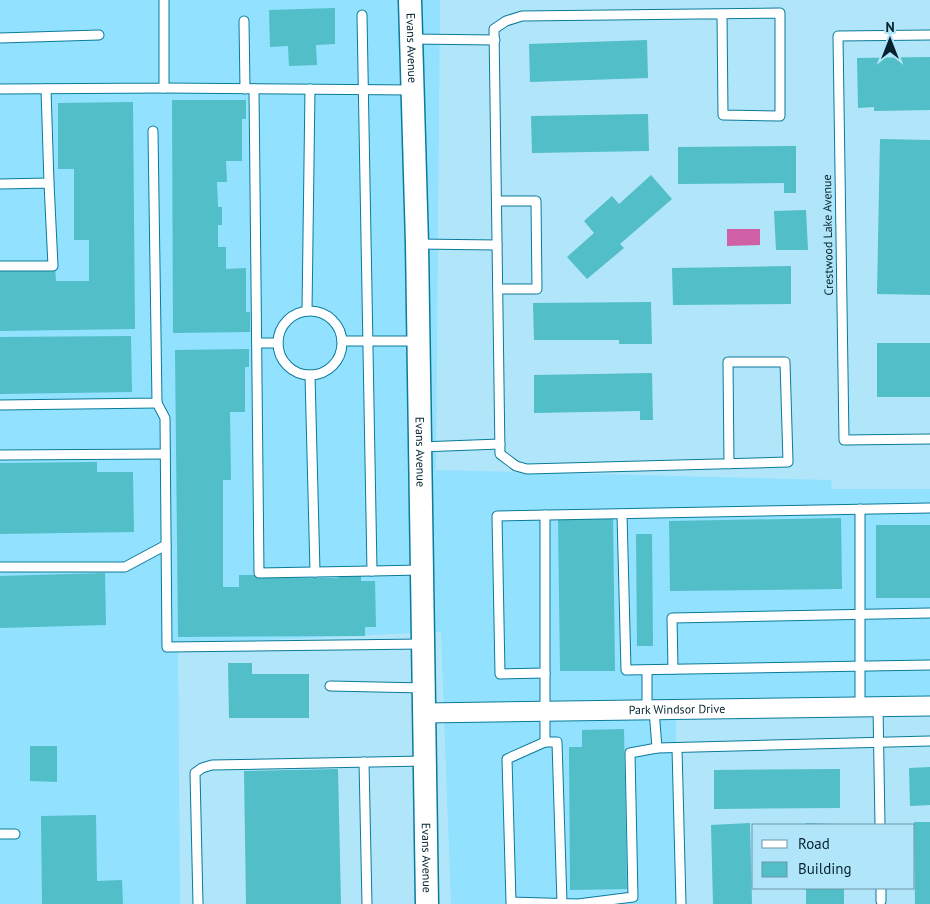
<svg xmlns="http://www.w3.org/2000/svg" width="930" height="904" font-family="'PT Sans',sans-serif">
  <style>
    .built { fill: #92e1ff }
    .water { fill: #cf60a6 }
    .building { fill: #51bec8 }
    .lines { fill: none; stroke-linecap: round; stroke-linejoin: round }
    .service-casing { stroke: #0b7b9a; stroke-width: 11 }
    .minor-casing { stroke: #0b7b9a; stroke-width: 21 }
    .tertiary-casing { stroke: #0b7b9a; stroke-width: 25 }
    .service { stroke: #fff; stroke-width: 9 }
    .minor { stroke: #fff; stroke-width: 19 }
    .tertiary { stroke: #fff; stroke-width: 22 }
    .labels { text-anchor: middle; stroke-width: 5; stroke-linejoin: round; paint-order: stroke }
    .street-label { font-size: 12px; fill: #05232e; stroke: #b1e5f9 }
  </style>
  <rect width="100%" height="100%" fill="#b1e5f9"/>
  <g class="built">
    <polygon points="0,0 400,0 407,244 413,633 178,644 180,904 0,904"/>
    <polygon points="419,0 440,0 436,470 831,480 832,489 930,489 930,698 676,702 677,904 451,904 441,632 433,632"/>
  </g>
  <polygon class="water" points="727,229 760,229 760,245 727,246"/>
  <g class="building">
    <polygon points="335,8 335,44 316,45 317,65 289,66 288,46 270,47 269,10"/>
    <polygon points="647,40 648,78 530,82 529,44"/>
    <polygon points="930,57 930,110 874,111 874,107 858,108 857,58"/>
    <polygon points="172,100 246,100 246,119 242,119 242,161 226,161 227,182 217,182 218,207 222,207 222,225 218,225 218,247 226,247 226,269 246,268 246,312 250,312 250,332 173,333"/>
    <polygon points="133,102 135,329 0,331 0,268 55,267 56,281 89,281 89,240 74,240 74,169 58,169 58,103"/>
    <polygon points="648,114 649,151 532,153 531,116"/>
    <polygon points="880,139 930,140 930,295 877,294"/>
    <polygon points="796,146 796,193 784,193 784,183 678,184 678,147"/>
    <polygon points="651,175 672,199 620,244 624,248 587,279 567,257 594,233 584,221 612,196 619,204"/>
    <polygon points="806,210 808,250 776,250 774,211"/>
    <polygon points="791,266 791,304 673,305 672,268"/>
    <polygon points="651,302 652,344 619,344 619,340 534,340 533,303"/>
    <polygon points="131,336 132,392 0,394 0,337"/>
    <rect x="877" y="343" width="53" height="54"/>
    <polygon points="249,349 249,367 245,367 245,412 230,412 231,480 223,480 223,587 239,587 239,575 257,575 257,578 338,578 338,573 361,573 361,581 375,581 376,627 365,627 365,636 178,637 175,350"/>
    <polygon points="652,373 653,420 640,420 640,411 534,413 534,375"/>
    <polygon points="97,462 97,472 133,472 134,532 0,534 0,463"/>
    <polygon points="613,515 615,671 560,671 558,516"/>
    <polygon points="841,518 842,589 670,591 669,521"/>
    <rect x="876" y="525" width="54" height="73"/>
    <polygon points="636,534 652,534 653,646 637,646"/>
    <polygon points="105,573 106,625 0,628 0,576"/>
    <polygon points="228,663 252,663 252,674 309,674 309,718 229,718"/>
    <polygon points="624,729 627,889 570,890 569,747 582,747 582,730"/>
    <polygon points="30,746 57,746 57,782 30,781"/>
    <polygon points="930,767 930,805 910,806 909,768"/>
    <polygon points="338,769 341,904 246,904 244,771"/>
    <polygon points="840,769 840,808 714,809 714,770"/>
    <polygon points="96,815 97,881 122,880 123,904 42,904 41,816"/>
    <polygon points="914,822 930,822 930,904 915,904"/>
    <polygon points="750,823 752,904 713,904 711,825"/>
    <polygon points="806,823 835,824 835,825 806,825"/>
    <rect x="806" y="888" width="38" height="16"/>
  </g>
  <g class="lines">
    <defs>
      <g id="service">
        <polyline points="722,14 723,115 780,116 780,13 522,16 506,21 494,29 500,454 516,466 527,469 788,462 785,362 728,362 729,464"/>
        <polyline points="362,15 372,571 421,570"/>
        <polyline points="244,21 245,89"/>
        <polyline points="930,35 838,36 844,440 930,439"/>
        <polyline points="0,38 99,35"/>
        <polyline points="412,39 495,40"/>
        <polyline points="163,88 412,90"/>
        <polyline points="0,89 164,88 164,0"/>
        <polyline points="46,89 49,183"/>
        <polyline points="254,89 259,573 372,571"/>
        <polyline points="0,184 49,183 53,266 0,266"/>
        <polyline points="497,201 536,201 537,289 498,289"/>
        <polyline points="417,244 497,245"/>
        <polyline points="307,311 310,89"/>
        <circle cx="310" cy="343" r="32"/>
        <polyline points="342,341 418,341"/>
        <polyline points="257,343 278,343"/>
        <polyline points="310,375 315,572"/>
        <polyline points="157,403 165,418 167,647 423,644"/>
        <polyline points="0,405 157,403 153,131"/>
        <polyline points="420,447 500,444"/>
        <polyline points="0,455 165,454"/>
        <polyline points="860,509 860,707"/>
        <polyline points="622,514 626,670 930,665"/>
        <polyline points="545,515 545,742"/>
        <polyline points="0,567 125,567 166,545"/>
        <polyline points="673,669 672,618 930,613"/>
        <polyline points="647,670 647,710"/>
        <polyline points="545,673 500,674 497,516 930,508"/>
        <polyline points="330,686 424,688"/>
        <polyline points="878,707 880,825"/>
        <polyline points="654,710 657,748 930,741"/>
        <polyline points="677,748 681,904"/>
        <polyline points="364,762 367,904"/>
        <polyline points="0,834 15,834"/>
        <polyline points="881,888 881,901"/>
        <polyline points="562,903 557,742 545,742 507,759 511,902 578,904 633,897 630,753 657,748"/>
        <polyline points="198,904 195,773 202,768 212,765 424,761"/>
      </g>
      <g id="minor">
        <path id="s1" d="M425,713l505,-7"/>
      </g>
      <g id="tertiary">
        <path id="s2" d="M410,0l7,244 10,660"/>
      </g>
    </defs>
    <use href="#service" class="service-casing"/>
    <use href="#minor" class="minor-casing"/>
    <use href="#tertiary" class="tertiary-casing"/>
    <use href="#service" class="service"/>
    <use href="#minor" class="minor"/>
    <use href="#tertiary" class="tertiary"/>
  </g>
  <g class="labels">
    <g class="street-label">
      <text dy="4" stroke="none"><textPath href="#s2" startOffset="48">Evans Avenue</textPath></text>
      <text transform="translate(828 235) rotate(-91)" y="4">Crestwood Lake Avenue</text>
      <text dy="4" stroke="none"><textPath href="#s2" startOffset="452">Evans Avenue</textPath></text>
      <text dy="4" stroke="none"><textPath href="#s1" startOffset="252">Park Windsor Drive</textPath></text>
      <text dy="4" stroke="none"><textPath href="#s2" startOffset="858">Evans Avenue</textPath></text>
    </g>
  </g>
  <rect x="752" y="824" width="162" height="65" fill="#b1e5f9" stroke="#6c97a8"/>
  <rect x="762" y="840" width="25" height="8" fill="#ffffff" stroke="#6c97a8"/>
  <text x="798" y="849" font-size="15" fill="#05232e">Road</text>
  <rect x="762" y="862" width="25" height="15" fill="#51bec8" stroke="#6c97a8"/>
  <text x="798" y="874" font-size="15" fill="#05232e">Building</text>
  <g transform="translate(890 40)" stroke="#b1e5f9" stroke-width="4" paint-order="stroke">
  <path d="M0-4L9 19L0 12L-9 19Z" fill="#05232e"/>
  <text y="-8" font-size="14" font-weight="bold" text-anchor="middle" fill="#05232e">N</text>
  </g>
</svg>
